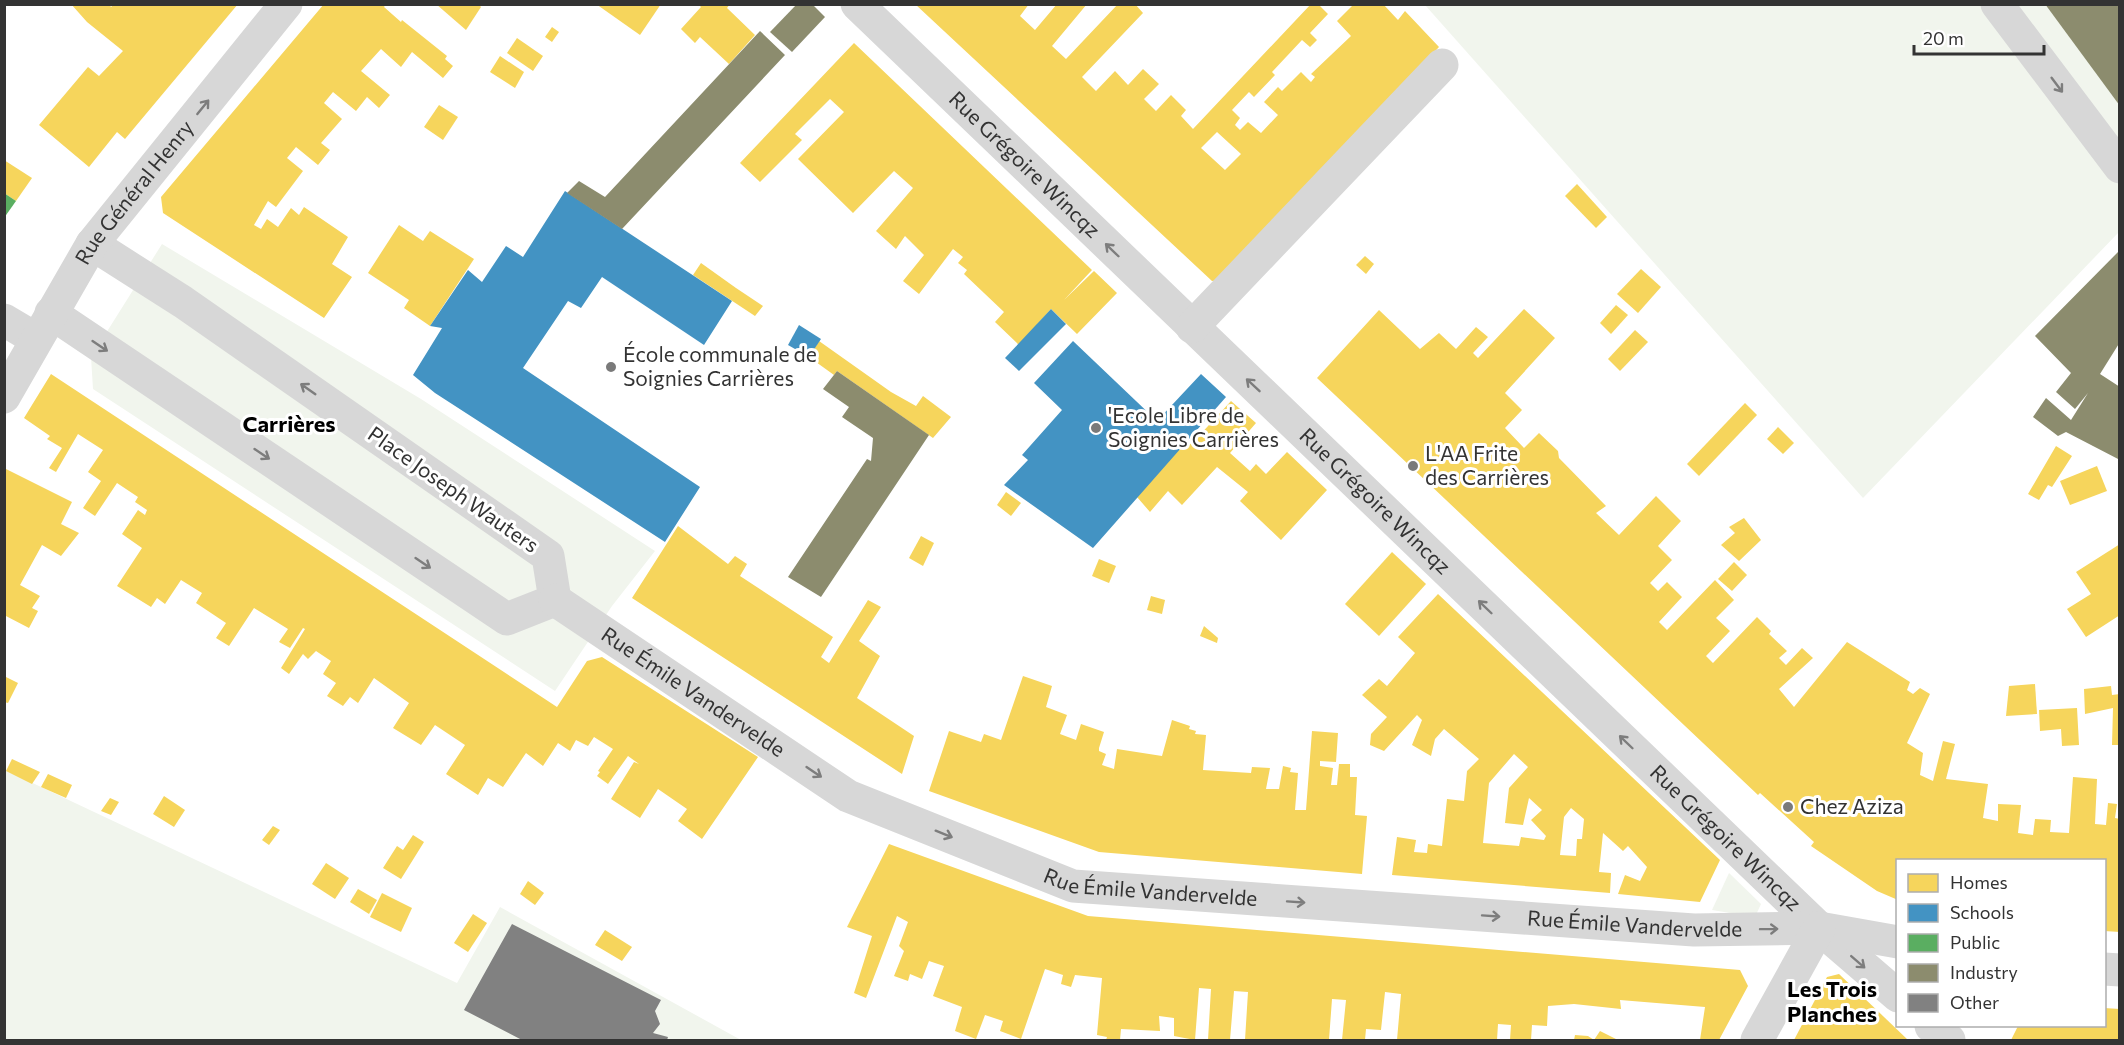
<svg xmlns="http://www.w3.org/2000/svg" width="2124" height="1045" font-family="Commissioner,sans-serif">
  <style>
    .green { fill: #f1f5ed }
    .homes { fill: #f6d55c; fill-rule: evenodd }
    .schools { fill: #4393c3 }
    .public { fill: #5aae61 }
    .industry { fill: #8c8c6e }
    .building { fill: #818181 }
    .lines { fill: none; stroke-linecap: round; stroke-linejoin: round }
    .minor { stroke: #d7d7d7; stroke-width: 33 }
    .oneway { stroke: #7d7d7d }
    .poi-dot { fill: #7a7a7a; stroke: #fff; stroke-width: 2 }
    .labels { text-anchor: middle; stroke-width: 6; stroke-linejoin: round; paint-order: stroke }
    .street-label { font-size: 21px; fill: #333; stroke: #fff }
    .poi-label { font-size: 21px; fill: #333; stroke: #fff; text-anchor: start }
    .neighbourhood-label { font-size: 22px; font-weight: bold; fill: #000; stroke: #fff }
  </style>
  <rect width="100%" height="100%" fill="#fff"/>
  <g class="green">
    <polygon points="1425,5 2119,5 2119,232 1863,498"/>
    <polygon points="162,244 421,399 655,551 612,606 555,691 93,389 91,357"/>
    <polygon points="5,770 457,983 500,907 741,1040 5,1040"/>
    <polygon points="1729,873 1761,904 1755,917 1712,910"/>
  </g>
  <g class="homes">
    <polygon points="71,4 109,4 111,7 114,4 238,4 125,139 117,132 89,167 39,125 88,67 99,76 123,51 87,22"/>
    <polygon points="324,4 386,4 384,7 401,22 402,20 447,56 445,59 453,66 443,78 412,52 401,67 381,49 361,71 390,95 379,108 367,97 356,111 333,92 324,103 342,119 321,143 330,150 318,165 296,147 287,158 303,171 276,207 268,201 254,225 261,229 267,219 278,227 291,208 299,215 304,207 348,237 332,264 352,277 324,318 163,213 161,197"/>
    <polygon points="436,4 478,4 481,7 466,30"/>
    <polygon points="596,4 661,4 640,35"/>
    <polygon points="698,4 730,4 727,8 755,35 729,64 700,37 695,43 681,29 701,7"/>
    <path d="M915,4h114l-9,12 15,14 22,-26h30l-35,42 14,13 52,-55h17l8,9 -61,64 14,14 19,-20 13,14 15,-16 16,15 -15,15 12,12 15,-16 15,15 -5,6 12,13 118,-125h7l10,10 -18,19 7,7 -7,7 -8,-7 -30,32 3,3 -21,22 -5,-5 -17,18 8,8 -5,7 5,5 8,-8 13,11 17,-18 -14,-13 14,-15 4,4 19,-19 10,10 4,-5 -4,-3 40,-38 -14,-15 17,-17h29l15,16 7,-9 34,36 -216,233 -11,1zM1217,132l24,22 -16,16 -24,-22z"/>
    <polygon points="552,27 559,32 552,42 545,37"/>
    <polygon points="517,38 543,56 533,71 507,53"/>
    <polygon points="854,43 1092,270 1064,300 1094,271 1117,293 1077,334 1051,309 1019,345 995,322 1004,312 964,274 967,270 958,263 963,257 953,249 919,294 903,281 924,255 905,236 896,249 876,231 913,188 894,171 853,213 798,159 844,112 830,99 795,134 802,140 760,182 740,163"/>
    <polygon points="500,56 524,72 515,88 490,72"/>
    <polygon points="439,105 458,117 443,140 424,127"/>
    <polygon points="4,160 32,178 16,201 4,193"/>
    <polygon points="1577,184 1607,217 1596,228 1565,196"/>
    <polygon points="399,225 423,241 430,231 474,259 430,326 404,308 409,300 368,273"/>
    <polygon points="1365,256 1374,264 1366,274 1356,265"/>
    <polygon points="701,263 736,288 763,306 755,316 693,275"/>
    <polygon points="1641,269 1661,287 1638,313 1617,294"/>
    <polygon points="1616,305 1628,315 1611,334 1600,323"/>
    <polygon points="1524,309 1555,338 1505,393 1522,410 1505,428 1524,448 1539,433 1558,451 1559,458 1606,506 1596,513 1619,535 1656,496 1681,521 1658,546 1672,560 1650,583 1658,591 1667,582 1682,597 1659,622 1667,630 1715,580 1734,600 1716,618 1730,631 1706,656 1713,663 1757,617 1771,631 1769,634 1787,651 1779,658 1786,665 1802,648 1813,658 1779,689 1794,707 1847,642 1910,682 1907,690 1913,694 1920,688 1930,694 1907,743 1923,753 1920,775 1933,781 1943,741 1955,744 1946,779 1988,784 1983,818 1998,821 1998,804 2021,805 2018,833 2033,835 2035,819 2051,820 2050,832 2069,833 2073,777 2097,779 2095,824 2106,825 2108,803 2117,804 2115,818 2120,819 2120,932 2104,931 2104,860 1898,860 1898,900 1877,891 1811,846 1814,842 1760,793 1758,795 1317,378 1379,310 1420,349 1439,333 1456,349 1476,327 1488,337 1473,353 1478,358"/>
    <polygon points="1635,330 1648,342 1620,371 1608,359"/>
    <polygon points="819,341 891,392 916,406 923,396 951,417 933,438 837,371 834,375 809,357"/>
    <polygon points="51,374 557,707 587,661 602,657 758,757 702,839 678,821 687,809 658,789 640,818 611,799 634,762 639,764 628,756 608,784 597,776 600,772 598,771 613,749 594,737 588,746 576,740 570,751 558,743 543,766 526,753 503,787 488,778 478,795 446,774 465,745 435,725 421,745 393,728 409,703 374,678 358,703 350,697 343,706 327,696 336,683 323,674 331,661 316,651 308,659 303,654 289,674 281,668 305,629 303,628 290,648 279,642 288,629 254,608 229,646 216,638 226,623 196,603 202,593 181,580 165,604 157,598 151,607 117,586 142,548 122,534 138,510 145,515 147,510 135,502 138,497 117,483 95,516 83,508 101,481 88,472 103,450 78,434 56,472 49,468 62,448 47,439 50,436 24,418"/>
    <polygon points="1231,401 1256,423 1230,453 1250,471 1256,464 1266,474 1287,452 1327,490 1281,540 1240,501 1248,492 1217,467 1182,505 1168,491 1150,512 1137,497 1183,444 1189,445 1197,438"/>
    <polygon points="1745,403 1757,415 1699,476 1687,464"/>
    <polygon points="1778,427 1794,443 1783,454 1767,439"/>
    <polygon points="2056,446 2072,456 2052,487 2048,485 2039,500 2028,494"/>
    <polygon points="2097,466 2107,491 2070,505 2060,481"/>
    <polygon points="4,468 72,502 61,524 79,533 61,556 42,545 20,585 40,596 32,608 38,611 29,628 4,615"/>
    <polygon points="1006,492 1021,503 1011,516 997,505"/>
    <polygon points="1744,518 1761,540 1739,561 1721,545 1735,533 1729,527"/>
    <polygon points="678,526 728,564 735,556 747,564 740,576 833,637 821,657 829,663 868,600 881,607 859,641 880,656 857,698 914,736 902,774 632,598"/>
    <polygon points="921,536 934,543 923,566 909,558"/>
    <polygon points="2120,544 2120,615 2086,637 2067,609 2091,594 2076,572"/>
    <polygon points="1392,552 1426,584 1379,636 1345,604"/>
    <polygon points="1099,559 1116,566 1109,583 1092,576"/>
    <polygon points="1734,562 1747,575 1732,591 1718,579"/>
    <path d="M1438,594l282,266 -20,42 -82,-8 7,-19 15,6 7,-14 -19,-21 -5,5 -20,-18 -4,39 12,1 -1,20 -218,-18 5,-38 19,3 -2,12 13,1 1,-9 14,2 5,-47 17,2 3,-30 12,-12 -35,-30 -9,10 -4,17 -19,-11 10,-25 -5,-5 -33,36 -14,-6 1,-11 16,-17 -25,-22 17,-16 8,7 28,-33 -17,-16zM1514,754l14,13 -19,21 -4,35 18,2 6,-27 13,12 -11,10 15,16 -2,4 -23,-3 -2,9 -36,-3 6,-60zM1571,808l13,11 -2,20h-5l-1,17 -16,-1 4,-38z"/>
    <polygon points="1151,596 1165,600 1162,614 1147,610"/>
    <polygon points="1204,626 1218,638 1217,643 1200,636"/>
    <polygon points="4,676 18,683 8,703 4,702"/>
    <polygon points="1023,676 1052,686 1046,707 1067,715 1060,734 1076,740 1081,724 1104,732 1099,748 1099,751 1106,754 1102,765 1114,769 1117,749 1162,756 1172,720 1190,726 1189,729 1196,731 1195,734 1206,735 1203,770 1251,773 1252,767 1270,768 1266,789 1279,789 1283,766 1291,768 1290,772 1298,773 1295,810 1306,810 1312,731 1338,733 1336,762 1320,761 1320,766 1333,768 1331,785 1337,785 1339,764 1350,764 1350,777 1357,777 1355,815 1367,816 1362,874 1099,852 929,791 949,731 981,742 984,734 1001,740"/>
    <polygon points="2035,684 2037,714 2006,716 2009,686"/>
    <polygon points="2111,686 2112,695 2120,694 2120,745 2112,745 2113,708 2085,714 2084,689"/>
    <polygon points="2077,708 2079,745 2062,746 2061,729 2040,731 2039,710"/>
    <polygon points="12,759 40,772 32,784 6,771"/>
    <polygon points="48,774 72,785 66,798 41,787"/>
    <polygon points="164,796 185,810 174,827 153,814"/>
    <polygon points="110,798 119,802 111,815 101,811"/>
    <polygon points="273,826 280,830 269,845 262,840"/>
    <polygon points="413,835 424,842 401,879 383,868 397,846 403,850"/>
    <polygon points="889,844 1088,916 1740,970 1748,986 1719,1040 1700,1040 1705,1007 1620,1000 1621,1009 1574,1004 1548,1006 1547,1026 1532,1025 1531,1040 1510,1040 1511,1025 1498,1024 1497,1040 1397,1040 1401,994 1385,992 1381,1030 1366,1029 1365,1040 1342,1040 1346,1000 1332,999 1329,1040 1245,1040 1248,992 1234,991 1230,1040 1208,1040 1211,989 1199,988 1195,1040 1174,1036 1174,1018 1159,1016 1160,1031 1121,1029 1120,1040 1106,1040 1107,1037 1097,1035 1102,978 1075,975 1071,987 1061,984 1063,975 1045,969 1021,1039 1000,1031 1003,1021 985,1015 976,1039 955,1031 962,1007 933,996 944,966 929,961 922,979 910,974 908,981 894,976 904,951 899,946 908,922 897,916 866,998 854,993 872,936 847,927"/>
    <polygon points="326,863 349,878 335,899 312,884"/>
    <polygon points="528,881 544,893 535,905 520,894"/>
    <polygon points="358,889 377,900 369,914 350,902"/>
    <polygon points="382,893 412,908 401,932 370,917"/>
    <polygon points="473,914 487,923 468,952 454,943"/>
    <polygon points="605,930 632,947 622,961 595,945"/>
    <polygon points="1839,974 1884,1017 1908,1040 1794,1040 1827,977"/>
    <polygon points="2104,1008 2120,1009 2120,1040 2011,1040 2018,1026 2104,1026"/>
    <polygon points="1600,1031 1618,1040 1574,1040 1575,1035 1588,1036 1594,1040"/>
  </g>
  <g class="schools">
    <polygon points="565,191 732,301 704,345 602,277 581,308 568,301 523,368 700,487 665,542 435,393 413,375 442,328 430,326 468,270 482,282 506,246 523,257"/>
    <polygon points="1051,309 1066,324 1019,371 1005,358"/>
    <polygon points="799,325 821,339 809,357 788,345"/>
    <polygon points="1073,341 1157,421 1201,374 1226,397 1093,548 1004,485 1028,460 1022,455 1062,410 1034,383"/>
  </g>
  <polygon class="public" points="4,193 16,201 4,218"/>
  <g class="industry">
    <polygon points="797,4 812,4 825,17 792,52 770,32"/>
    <polygon points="2045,4 2120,4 2120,106"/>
    <polygon points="760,31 785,55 622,229 567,193 579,181 605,197"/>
    <polygon points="2118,252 2120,342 2100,374 2120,387 2120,460 2066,432 2058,436 2033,417 2046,398 2071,420 2088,393 2075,409 2056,392 2071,373 2035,336"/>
    <polygon points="837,371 929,435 821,597 788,577 867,459 871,461 873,438 842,417 849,407 823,389"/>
  </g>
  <polygon class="building" points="512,924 661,1000 655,1011 660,1024 653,1033 668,1037 667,1040 522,1040 464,1010"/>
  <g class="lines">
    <g class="minor">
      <path id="s1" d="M857,4l962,924 79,68"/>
      <polyline points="1997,4 2120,167"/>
      <polyline points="51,313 507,619 555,600 548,556 183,302 92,244"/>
      <polyline points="4,320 36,339"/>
      <polyline points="1192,327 1442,65"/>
      <path id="s2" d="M4,397l88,-153 194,-240"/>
      <path id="s3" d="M555,600l293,196 225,90 621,44 125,-2 79,14"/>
      <polyline points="2104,969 2120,970"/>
      <polyline points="1931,1026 1949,1040"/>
      <polyline points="1757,1040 1819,928"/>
    </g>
  </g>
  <defs><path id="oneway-shaft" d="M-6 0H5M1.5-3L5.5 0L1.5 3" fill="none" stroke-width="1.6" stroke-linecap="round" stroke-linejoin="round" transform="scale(1.5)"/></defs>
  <g class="oneway">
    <use href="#oneway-shaft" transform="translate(2057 85) rotate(53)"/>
    <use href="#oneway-shaft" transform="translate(203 107) rotate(-51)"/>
    <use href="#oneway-shaft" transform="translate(1112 250) rotate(-136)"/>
    <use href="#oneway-shaft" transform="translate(100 346) rotate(34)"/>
    <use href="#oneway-shaft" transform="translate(1253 385) rotate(-137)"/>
    <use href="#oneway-shaft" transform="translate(308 389) rotate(-145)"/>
    <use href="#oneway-shaft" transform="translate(262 454) rotate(34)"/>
    <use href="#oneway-shaft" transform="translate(423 563) rotate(34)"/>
    <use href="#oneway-shaft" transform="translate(1485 607) rotate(-136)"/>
    <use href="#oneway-shaft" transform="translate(1626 742) rotate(-136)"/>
    <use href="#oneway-shaft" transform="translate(814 772) rotate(34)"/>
    <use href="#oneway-shaft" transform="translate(944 834) rotate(22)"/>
    <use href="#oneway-shaft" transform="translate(1296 902) rotate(4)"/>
    <use href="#oneway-shaft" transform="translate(1491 916) rotate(4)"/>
    <use href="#oneway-shaft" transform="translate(1769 929) rotate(-1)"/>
    <use href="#oneway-shaft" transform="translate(1858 962) rotate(41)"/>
  </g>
  <g class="poi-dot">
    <circle cx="611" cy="367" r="6"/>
    <circle cx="1096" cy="428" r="6"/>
    <circle cx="1413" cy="466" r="6"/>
    <circle cx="1788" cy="807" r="6"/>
  </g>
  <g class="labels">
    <g class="street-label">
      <text dy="7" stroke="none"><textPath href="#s1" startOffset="232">Rue Grégoire Wincqz</textPath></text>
      <text dy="7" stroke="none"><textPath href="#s2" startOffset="243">Rue Général Henry</textPath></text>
      <text transform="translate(453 490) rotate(35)" y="7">Place Joseph Wauters</text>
      <text dy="7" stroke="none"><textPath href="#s1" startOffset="718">Rue Grégoire Wincqz</textPath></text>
      <text dy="7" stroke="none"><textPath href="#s3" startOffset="166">Rue Émile Vandervelde</textPath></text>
      <text dy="7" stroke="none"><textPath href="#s1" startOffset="1204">Rue Grégoire Wincqz</textPath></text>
      <text dy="7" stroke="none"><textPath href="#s3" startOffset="672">Rue Émile Vandervelde</textPath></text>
      <text dy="7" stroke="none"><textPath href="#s3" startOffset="1158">Rue Émile Vandervelde</textPath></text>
    </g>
    <g class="poi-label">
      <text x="623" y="362">École communale de<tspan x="623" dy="24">Soignies Carrières</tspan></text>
      <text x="1108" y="423">'Ecole Libre de<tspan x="1108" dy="24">Soignies Carrières</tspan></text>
      <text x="1425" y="461">L'AA Frite<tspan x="1425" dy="24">des Carrières</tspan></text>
      <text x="1800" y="814">Chez Aziza</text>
    </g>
    <g class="neighbourhood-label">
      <text x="289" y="432">Carrières</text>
      <text x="1832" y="997">Les Trois<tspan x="1832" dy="25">Planches</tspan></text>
    </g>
  </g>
  <rect width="2124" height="1045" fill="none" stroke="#333333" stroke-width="12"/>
  <rect x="1896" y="859" width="210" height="168" fill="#ffffff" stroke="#adadad" stroke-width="1.5"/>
  <rect x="1908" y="874" width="30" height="18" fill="#f6d55c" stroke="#adadad" stroke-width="1.5"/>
  <text x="1950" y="889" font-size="18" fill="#333333">Homes</text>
  <rect x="1908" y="904" width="30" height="18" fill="#4393c3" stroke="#adadad" stroke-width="1.5"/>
  <text x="1950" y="919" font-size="18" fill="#333333">Schools</text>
  <rect x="1908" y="934" width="30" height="18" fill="#5aae61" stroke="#adadad" stroke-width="1.5"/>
  <text x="1950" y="949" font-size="18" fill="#333333">Public</text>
  <rect x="1908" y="964" width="30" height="18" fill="#8c8c6e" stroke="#adadad" stroke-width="1.5"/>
  <text x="1950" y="979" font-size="18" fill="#333333">Industry</text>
  <rect x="1908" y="994" width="30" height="18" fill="#818181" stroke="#adadad" stroke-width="1.5"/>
  <text x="1950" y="1009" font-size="18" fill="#333333">Other</text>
  <path d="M1914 45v9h130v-9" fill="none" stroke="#333333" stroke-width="3"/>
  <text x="1923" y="45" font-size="18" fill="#333333" stroke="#ffffff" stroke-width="4.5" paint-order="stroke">20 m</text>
</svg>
